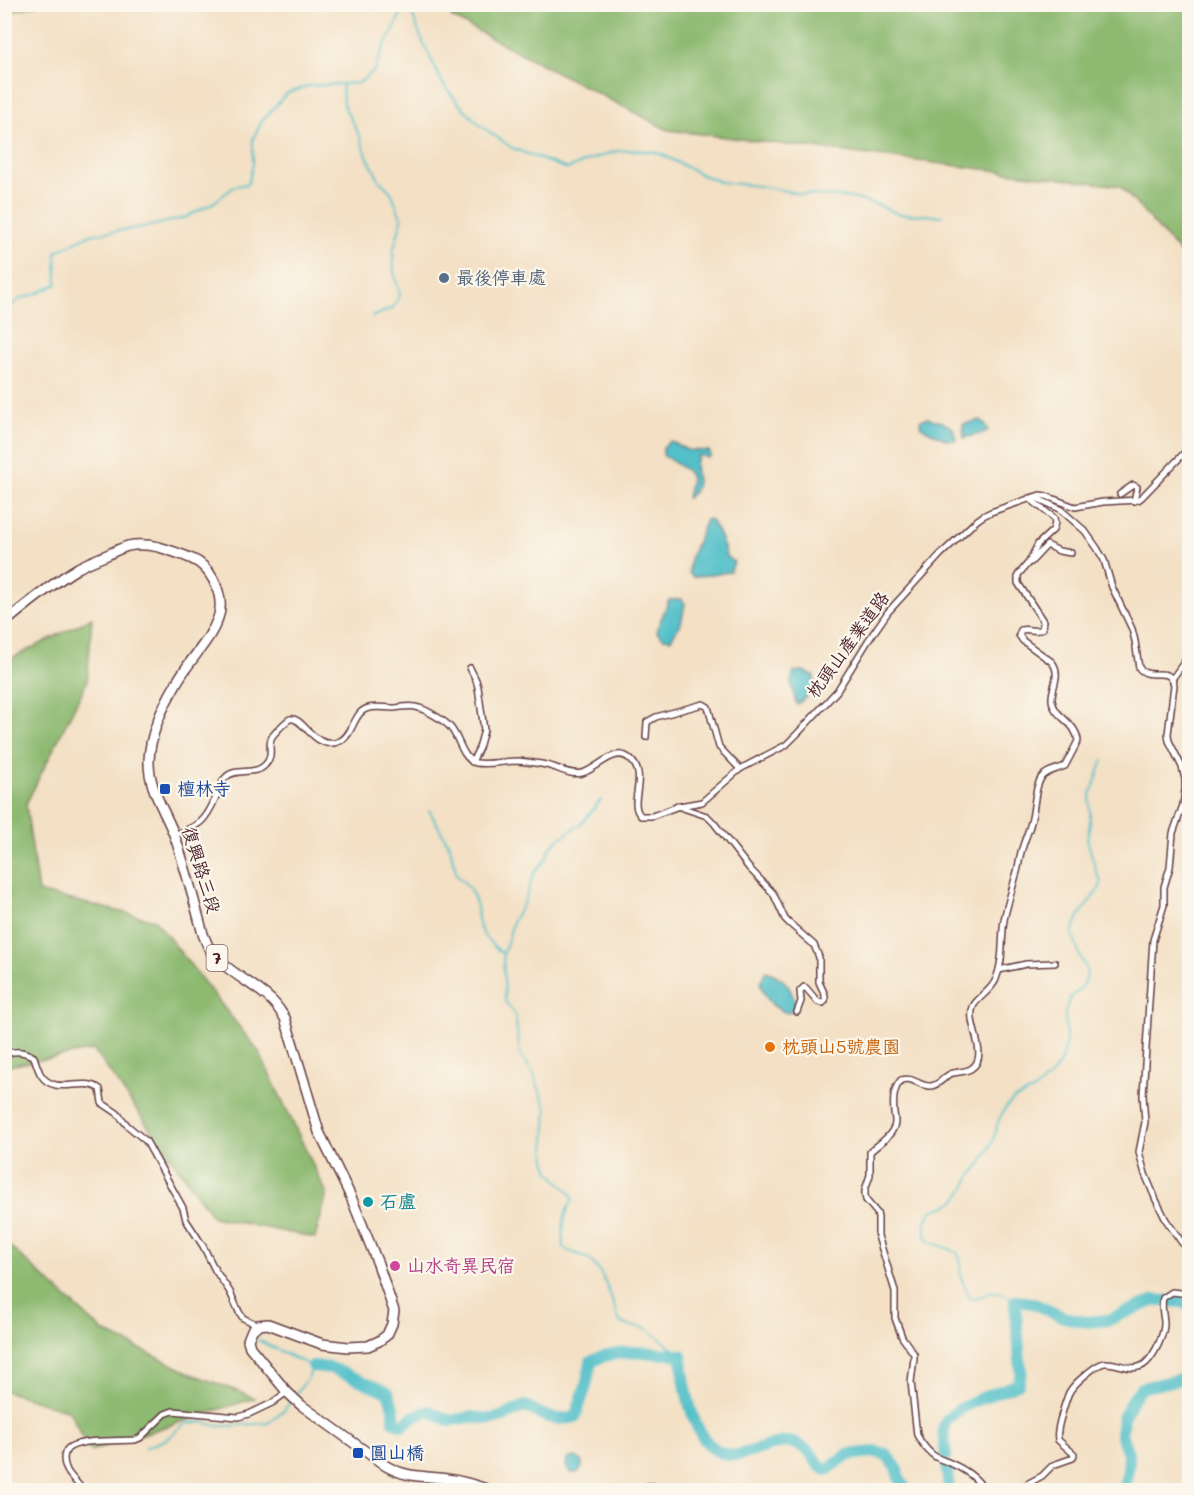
<svg xmlns="http://www.w3.org/2000/svg" width="1194" height="1495" font-family="Mali,'LXGW WenKai TC',sans-serif">
  <style>
    .green { fill: #b2d983; stroke: #7e7c57; stroke-width: 1.5 }
    .forest { fill: #8db971; stroke: #6c6c4e; stroke-width: 1.5 }
    .water { fill: #52c0c9; stroke: #4e707a; stroke-width: 1.5 }
    .lines { fill: none; stroke-linecap: round; stroke-linejoin: round }
    .stream { stroke: #52c0c9; stroke-width: 2 }
    .river { stroke: #52c0c9; stroke-width: 12 }
    .minor-casing { stroke: #633c42; stroke-width: 8 }
    .primary-casing { stroke: #633c42; stroke-width: 12 }
    .minor { stroke: #fff; stroke-width: 5 }
    .primary { stroke: #fff; stroke-width: 9 }
    .service-dot { fill: #5c6f8a; stroke: #fbf7ec; stroke-width: 2 }
    .transit-dot { fill: #1a4fb4; stroke: #fbf7ec; stroke-width: 2 }
    .food-dot { fill: #e8710a; stroke: #fbf7ec; stroke-width: 2 }
    .culture-dot { fill: #0f9aa8; stroke: #fbf7ec; stroke-width: 2 }
    .hotel-dot { fill: #d1479c; stroke: #fbf7ec; stroke-width: 2 }
    .labels { text-anchor: middle; stroke-width: 4.5; stroke-linejoin: round; paint-order: stroke }
    .shield { fill: #fbf7ec; stroke: #7f6065; stroke-width: 1.5 }
    .shield-label { font-size: 16px; font-weight: bold; fill: #4a1f2b }
    .service-label { font-size: 18px; fill: #4e5e75; stroke: #fbf7ec; text-anchor: start }
    .street-label { font-size: 18px; fill: #4a1f2b; stroke: #fbf7ec }
    .transit-label { font-size: 18px; fill: #164399; stroke: #fbf7ec; text-anchor: start }
    .food-label { font-size: 18px; fill: #c56008; stroke: #fbf7ec; text-anchor: start }
    .culture-label { font-size: 18px; fill: #0d838f; stroke: #fbf7ec; text-anchor: start }
    .hotel-label { font-size: 18px; fill: #b23c85; stroke: #fbf7ec; text-anchor: start }
  </style>
  <rect width="100%" height="100%" fill="#fbf7ec"/>
  <filter id="ink" filterUnits="userSpaceOnUse"><feTurbulence type="fractalNoise" baseFrequency=".0167" numOctaves="2"/><feDisplacementMap in="SourceGraphic" scale="12" xChannelSelector="R" yChannelSelector="G"/><feConvolveMatrix kernelMatrix="1 2 1 2 8 2 1 2 1" color-interpolation-filters="sRGB"/></filter>
  <filter id="wash" filterUnits="userSpaceOnUse"><feTurbulence type="fractalNoise" baseFrequency=".008" numOctaves="4" result="noise"/><feDisplacementMap in="SourceGraphic" scale="24" xChannelSelector="R" yChannelSelector="G"/><feGaussianBlur stdDeviation="1.35" result="paint"/><feColorMatrix in="noise" values="0 0 0 0 0 0 0 0 0 0 0 0 0 0 0 0 0 1.4 0 .05"/><feComposite in="paint" operator="in"/></filter>
  <g filter="url(#wash)">
    <rect width="100%" height="100%" fill="#f3e0c5"/>
    <polygon class="green" points="5,4 37,4 37,5 13,11 5,19"/>
    <g class="forest">
      <polygon points="454,5 1189,5 1189,263 1120,186 668,130 451,17"/>
      <polygon points="92,618 87,682 26,804 38,892 155,920 259,1052 327,1194 315,1238 213,1217 94,1050 8,1066 5,1073 5,679 12,658"/>
      <polygon points="4,1241 103,1331 192,1374 255,1398 90,1451 69,1411 5,1391"/>
    </g>
    <g class="water">
      <polygon points="928,418 942,422 953,428 956,440 947,440 921,427 920,420"/>
      <polygon points="981,420 988,429 986,432 964,438 963,424"/>
      <path d="M670,441l17,9 22,1 2,4 -3,3 -9,-3c-12,15 9,27 -12,43l4,-20 -4,-7 -24,-16v-7z"/>
      <path d="M710,519c8,12 13,22 16,37l8,6 -4,10 -37,5 -4,-4 1,-14 16,-39z"/>
      <polygon points="682,599 685,604 681,623 671,639 664,638 657,632 657,629 669,600"/>
      <path d="M803,671l11,5v10l-7,10 -10,9c-1,-2 -6,-20 -6,-23 0,-3 2,-6 3,-10z"/>
      <path d="M766,971c20,7 24,15 30,34l-8,8c-16,-4 -24,-16 -28,-31z"/>
      <circle cx="574" cy="1465" r="8"/>
    </g>
    <g class="lines">
      <g class="stream">
        <polyline points="408,4 422,40 443,84 460,105 481,126 512,148 567,169 589,160 617,151 633,150 654,152 663,155 702,175 721,182 767,187 800,194 852,198 878,205 898,214 943,216"/>
        <polyline points="342,84 343,104 359,135 368,158 379,180 391,192 402,220 393,251 394,273 400,295 393,308 372,317"/>
        <polyline points="4,312 20,299 38,293 57,284 56,252 89,235 150,226 184,218 213,203 235,186 248,184 253,164 253,139 262,121 286,94 308,86 359,83 374,71 384,46 393,31 405,4"/>
        <path d="M601,800l-20,24 -24,16 -7,8 -4,11 -12,14 -10,30 -11,17 -4,17 -6,17 2,47 10,13 5,41 12,16 15,38 -2,33 1,18 4,12 21,22 2,5c-10,15 -11,30 -10,48 7,7 17,6 25,12 20,15 22,42 32,63 10,7 20,2 29,8 11,8 21,18 32,25"/>
        <path d="M429,810l21,37 7,29c10,7 17,18 20,31 1,9 0,19 6,27 4,7 13,14 20,20"/>
        <path d="M1015,1301c-6,-5 -15,-10 -24,-9 -7,2 -12,7 -20,6l-2,-2 -9,-21 1,-12 -2,-7 -2,-3 -5,-3 -21,-8 -5,-6v-13l3,-9 5,-4 10,-3 10,-5 9,-11 9,-17 9,-10 12,-23 6,-22 8,-13 7,-7 19,-8 18,-15 7,-10 6,-14 2,-11 -1,-29 5,-14 13,-12 4,-9 -1,-8 -8,-18 -6,-18 7,-17 21,-29 1,-6 -4,-7 -10,-35 3,-16v-26l13,-37"/>
        <polyline points="258,1340 296,1359 313,1366 308,1378 295,1395"/>
        <polyline points="144,1448 165,1440 186,1423 201,1422 218,1426 229,1426 268,1423 284,1410 292,1400"/>
      </g>
      <g class="river">
        <path d="M313,1366l18,2 57,24 6,17v13l9,3 10,-8 16,-6 21,10 19,-4 23,2 12,-3 21,-10c19,9 28,17 50,11l11,-31 5,-24c26,-15 61,-9 90,-7 2,8 2,16 3,23 5,29 15,80 53,77 16,-2 36,-13 50,-13 8,0 19,6 24,12 7,8 5,12 16,16l20,-15 27,-3 12,2 10,13 3,11 7,12"/>
        <path d="M946,1455c-1,-8 -4,-21 -2,-29 5,-19 57,-35 74,-42l3,-11 -6,-72 17,2 31,14 24,5 21,-2 47,-20 27,2 8,4"/>
        <polyline points="947,1468 949,1490"/>
        <polyline points="1123,1490 1128,1471 1129,1456 1121,1434 1123,1419 1131,1401 1141,1388 1181,1379 1190,1374"/>
      </g>
    </g>
  </g>
  <g filter="url(#ink)">
    <g class="lines">
      <defs>
        <g id="minor">
          <polyline points="1120,494 1133,485 1137,487 1134,501"/>
          <path d="M1034,497l26,12 25,22 12,17 7,12 8,27 20,42 3,12 4,27c12,14 30,-4 35,17l-6,49 1,7 13,26 3,12v11l-2,15 -10,28 -3,34 -6,20v18l-11,35 -10,155 2,27 -6,30 6,22 11,26 10,20 19,27 5,4"/>
          <polyline points="1031,562 1047,545 1059,551 1071,553"/>
          <polyline points="470,668 476,680 478,687 484,730 479,748 472,762"/>
          <polyline points="1172,679 1190,654"/>
          <polyline points="646,737 647,722 656,717 703,704 708,707 719,747 740,769"/>
          <polyline points="677,806 707,816 714,823 749,868 773,893 785,919 789,923 814,945 819,957 819,982 825,995 825,1001 823,1003 818,1002 806,988 804,987 800,991 801,1001 797,1012"/>
          <path d="M174,835c26,-10 31,-12 42,-38 3,-7 5,-15 10,-20 10,-10 29,-1 39,-12 9,-9 3,-17 6,-26 1,-4 15,-18 19,-20 13,-4 25,34 50,22 14,-6 13,-30 29,-33 8,-2 16,0 23,0 9,0 18,-4 27,0 8,2 26,13 31,19 10,11 11,31 26,36 14,2 28,-2 42,-2 9,1 19,2 28,4 11,2 24,11 36,8 15,-3 33,-29 49,-13 18,17 -4,43 10,56h11l27,-10 23,-4 38,-33 46,-24 12,-12 39,-42 31,-50 20,-29 52,-57 36,-34 7,-5 8,-4 49,-17 6,1 29,11 28,-5 35,-2 4,-3 48,-50"/>
          <polyline points="999,970 1026,964 1055,963"/>
          <path d="M4,1062l5,-9c9,-3 17,-1 25,4 2,6 4,13 7,18 15,22 41,1 59,14l2,14 15,10 11,13 18,15 37,67 3,12 17,26 12,24 15,22 9,20 4,6 15,7"/>
          <path d="M82,1490c-4,-8 -13,-13 -16,-22 -3,-7 -3,-17 4,-21 14,-8 48,-6 65,-7l5,-2 25,-24 8,-3 65,6 11,-3 23,-11 15,-11"/>
          <path d="M984,1490c-7,-13 -20,-21 -34,-27 -4,-2 -9,-3 -14,-6 -7,-4 -15,-14 -19,-22l-6,-53 3,-24v-4l-12,-17 -7,-19v-27l-17,-55v-18l-1,-5 -11,-13 -1,-5v-5l5,-15v-23c8,-8 20,-14 24,-25 2,-4 1,-9 0,-14 -1,-12 -1,-24 7,-33 13,-4 18,7 30,6 8,-1 13,-9 19,-12 7,-3 16,-1 22,-6 18,-13 -6,-44 1,-61 3,-9 19,-16 23,-28 8,-19 5,-40 8,-59 3,-15 8,-30 12,-45 3,-8 3,-18 6,-26 3,-11 8,-20 10,-31 3,-12 2,-29 9,-40 6,-8 16,-8 24,-12l13,-25c-2,-20 -24,-23 -26,-41 -1,-13 10,-25 0,-38l-29,-21 -4,-6 2,-5c7,-2 15,3 21,-1l1,-8 -25,-38v-8l11,-13 9,-18 15,-14 2,-7 -1,-5 -25,-20"/>
          <path d="M1022,1490l3,-5 17,-9 11,-11 20,-7 1,-4 -16,-14c0,-1 -1,-7 0,-9 0,-5 9,-36 12,-40 4,-7 27,-28 35,-28 13,-1 29,11 41,0 9,-9 19,-29 18,-42 -1,-8 -3,-14 -1,-23l9,-6 18,2"/>
        </g>
        <g id="primary">
          <path d="M4,623c23,-19 49,-40 74,-55 9,-5 19,-9 29,-13 6,-3 14,-7 21,-9 9,-2 22,-1 31,1 13,4 27,8 39,15 16,11 27,37 20,56 -9,25 -30,43 -42,66 -13,22 -26,50 -27,76 -1,29 17,52 26,77 11,32 19,64 28,97 3,7 5,15 11,21 15,18 39,28 56,44 7,6 10,12 15,19l34,114 32,65 27,67 16,47 -2,13 -5,11 -8,6 -11,5 -20,1 -26,-3 -54,-20 -10,1 -6,5 -4,10 2,7 37,45 14,13 85,61c24,13 36,9 61,13 15,2 28,6 42,11"/>
          <polyline points="640,1490 650,1488 664,1490"/>
        </g>
      </defs>
      <use href="#minor" class="minor-casing"/>
      <use href="#primary" class="primary-casing"/>
      <use href="#minor" class="minor"/>
      <use href="#primary" class="primary"/>
    </g>
  </g>
  <circle class="service-dot" cx="444" cy="278" r="6"/>
  <g class="transit-dot">
    <rect x="159" y="783" width="12" height="12" rx="3"/>
    <rect x="352" y="1447" width="12" height="12" rx="3"/>
  </g>
  <circle class="food-dot" cx="770" cy="1047" r="6"/>
  <circle class="culture-dot" cx="368" cy="1202" r="6"/>
  <circle class="hotel-dot" cx="395" cy="1266" r="6"/>
  <g class="labels">
    <rect class="shield" x="206.5" y="945" width="21" height="26" rx="4.5"/>
    <g class="shield-label">
      <text x="217" y="964">7</text>
    </g>
    <g class="service-label">
      <text x="456" y="284">最後停車處</text>
    </g>
    <g class="street-label">
      <text transform="translate(848 645) rotate(-54)" y="6">枕頭山產業道路</text>
      <text transform="translate(201 870) rotate(73)" y="6">復興路三段</text>
    </g>
    <g class="transit-label">
      <text x="177" y="795">檀林寺</text>
      <text x="370" y="1459">圓山橋</text>
    </g>
    <g class="food-label">
      <text x="782" y="1053">枕頭山5號農園</text>
    </g>
    <g class="culture-label">
      <text x="380" y="1208">石盧</text>
    </g>
    <g class="hotel-label">
      <text x="407" y="1272">山水奇異民宿</text>
    </g>
  </g>
  <rect width="1194" height="1495" fill="none" stroke="#fbf7ec" stroke-width="24"/>
</svg>
